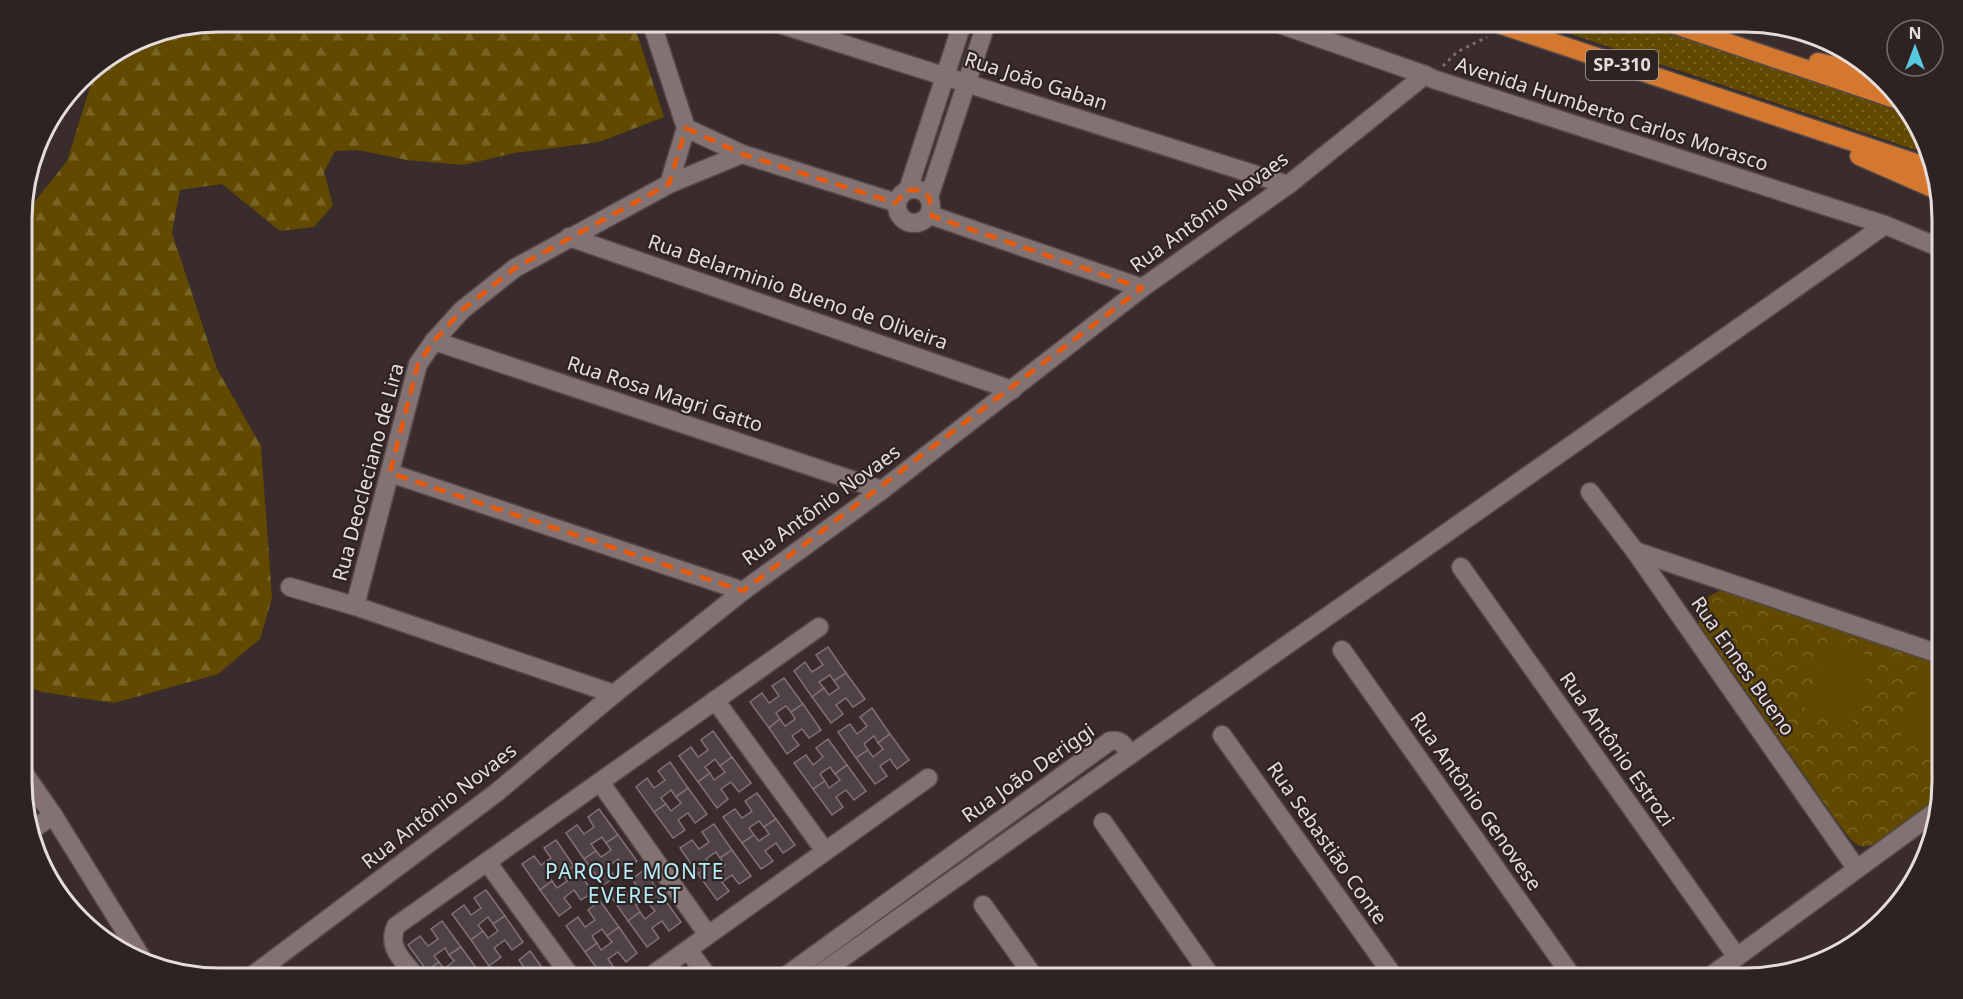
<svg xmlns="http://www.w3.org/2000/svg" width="1963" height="999" font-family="'Noto Sans',sans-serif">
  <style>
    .grass { fill: url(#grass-dots) }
    .forest { fill: url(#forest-firs) }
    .park { fill: url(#park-crowns) }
    .garden { fill: #614a00 }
    .building { fill: #4e4147; stroke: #807278; stroke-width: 1.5 }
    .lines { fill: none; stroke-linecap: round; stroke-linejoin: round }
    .minor-casing { stroke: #544948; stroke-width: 21 }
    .highway-casing { stroke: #544948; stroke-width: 21 }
    .path { stroke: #7b6e6e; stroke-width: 3; stroke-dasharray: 3 4.5; stroke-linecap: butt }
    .minor { stroke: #827271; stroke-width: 18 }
    .highway { stroke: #d5782f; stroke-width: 18 }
    .marked { fill: none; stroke: #e8590c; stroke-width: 4.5; stroke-dasharray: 12 8; stroke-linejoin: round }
    .labels { text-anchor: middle; stroke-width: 4.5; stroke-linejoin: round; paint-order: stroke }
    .shield { fill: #2f2322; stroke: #aea4a4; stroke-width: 1.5 }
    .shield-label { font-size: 18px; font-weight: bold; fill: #e5dcdc }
    .street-label { font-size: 20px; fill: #e5dcdc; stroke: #2f2322 }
    .neighbourhood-label { font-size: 21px; letter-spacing: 1.5px; fill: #b5edfb; stroke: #2f2322 }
    .rim { fill: none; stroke: #e5dcdc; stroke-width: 3 }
  </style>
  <defs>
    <pattern id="grass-dots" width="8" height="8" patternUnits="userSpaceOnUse" patternTransform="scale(1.5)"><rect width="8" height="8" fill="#614a00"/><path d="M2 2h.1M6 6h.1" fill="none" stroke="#786425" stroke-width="1.8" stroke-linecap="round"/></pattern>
    <pattern id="forest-firs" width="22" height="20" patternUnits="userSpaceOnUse" patternTransform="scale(1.5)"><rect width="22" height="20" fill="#614a00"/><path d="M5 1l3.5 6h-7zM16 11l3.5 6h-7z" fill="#786425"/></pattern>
    <pattern id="park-crowns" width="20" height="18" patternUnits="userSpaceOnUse" patternTransform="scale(1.5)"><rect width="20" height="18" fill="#614a00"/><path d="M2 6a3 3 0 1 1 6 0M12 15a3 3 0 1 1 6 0" fill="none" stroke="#786425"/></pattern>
  </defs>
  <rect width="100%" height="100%" fill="#3a2c2c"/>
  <polygon class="grass" points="1532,21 1641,21 1910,112 1925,153"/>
  <polygon class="forest" points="219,21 633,21 664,117 599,142 514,153 463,165 407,160 358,150 335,151 324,172 333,205 314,227 280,231 222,184 180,190 172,233 217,369 261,446 272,598 260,639 218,674 114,703 42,692 22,685 21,219 67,161 97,65 143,36"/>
  <path class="park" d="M1722,590l220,70v121l-5,20c-15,11 -58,49 -76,45 -8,-2 -14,-12 -20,-19l-142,-203c-2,-18 6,-28 23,-34z"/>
  <g class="garden">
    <polygon points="1828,641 1874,657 1851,725 1804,709"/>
    <polygon points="1922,674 1942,680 1942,755 1899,741"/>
  </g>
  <g class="building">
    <polygon points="828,647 846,673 834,681 830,675 819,682 824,688 812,697 794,671 805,662 812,672 823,665 816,655"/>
    <polygon points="846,673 865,699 853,707 846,698 836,705 843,714 831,723 812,697 824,688 829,695 839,688 834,681"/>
    <polygon points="784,678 803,704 791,712 786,706 776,713 780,719 769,728 750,702 762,693 769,703 779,696 772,686"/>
    <polygon points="803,704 821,730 809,738 802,729 792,736 799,745 787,754 769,728 780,719 785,726 795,719 791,712"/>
    <polygon points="872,708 890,734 878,743 874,736 864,744 868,750 856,758 838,732 850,724 857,734 867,726 860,717"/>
    <polygon points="713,731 732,757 720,766 715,759 705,767 710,773 698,782 679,756 691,747 698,757 708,750 701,740"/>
    <polygon points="890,734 909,760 897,769 890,759 880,766 887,776 875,784 856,758 868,750 873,757 883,749 878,743"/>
    <polygon points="828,739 847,765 835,774 830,767 820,774 825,781 813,789 794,763 806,755 813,765 823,757 816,748"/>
    <polygon points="732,757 751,783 739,792 731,782 721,789 728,799 717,808 698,782 710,773 714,780 725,772 720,766"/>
    <polygon points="670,762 688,788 676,797 671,790 661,798 666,804 654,812 636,787 647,778 654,788 665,780 658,771"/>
    <polygon points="847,765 866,791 854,800 846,790 836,797 843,807 832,815 813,789 825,781 829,788 840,780 835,774"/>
    <polygon points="688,788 707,814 695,823 688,813 678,820 685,830 673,838 654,812 666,804 671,811 681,803 676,797"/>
    <polygon points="757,793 776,819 764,827 759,821 749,828 754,835 742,843 723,817 735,809 742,818 752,811 745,801"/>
    <polygon points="599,809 618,835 606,843 602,837 591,844 596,851 584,859 566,833 577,825 584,834 594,827 588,817"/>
    <polygon points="776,819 795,845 783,853 776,843 765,851 773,861 761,869 742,843 754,835 759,841 769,834 764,827"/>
    <polygon points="714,824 732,850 720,858 716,852 706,859 710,865 698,874 680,848 692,840 699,849 709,842 702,832"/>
    <polygon points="618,835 637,861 625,869 618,859 608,867 615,877 603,885 584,859 596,851 601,857 611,850 606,843"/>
    <polygon points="556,840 574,866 563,874 558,868 548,875 552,881 540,890 522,864 534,856 541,865 551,858 544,848"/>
    <polygon points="732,850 751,876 739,884 732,875 722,882 729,891 717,900 698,874 710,865 715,872 725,865 720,858"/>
    <polygon points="574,866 593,892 581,900 574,890 564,898 571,907 559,916 540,890 552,881 557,888 567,881 563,874"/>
    <polygon points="644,870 662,896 650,905 646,898 636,905 640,912 628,921 610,895 622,886 628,896 639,889 632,879"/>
    <polygon points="486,890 505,916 493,924 488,917 478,925 483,931 471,940 452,914 464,905 471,915 481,908 474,898"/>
    <polygon points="662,896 681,922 669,931 662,921 652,928 659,938 647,947 628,921 640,912 645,919 655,911 650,905"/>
    <polygon points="600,901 619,927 607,936 602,929 592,936 597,943 585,952 566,926 578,917 585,927 595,920 588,910"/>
    <polygon points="505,916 523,942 512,950 505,940 494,948 501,957 489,966 471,940 483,931 488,938 498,931 493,924"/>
    <polygon points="442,921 461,947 449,955 445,948 434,956 439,962 427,971 408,945 420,936 428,946 438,939 431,929"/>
    <polygon points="619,927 637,953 626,962 618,952 608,959 615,969 603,977 585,952 597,943 601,950 612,942 607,936"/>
    <polygon points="461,947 480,973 472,978 466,978 461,971 452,978 433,978 427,971 439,962 444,969 454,961 449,955"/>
    <polygon points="530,951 549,977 498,978 496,975 508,967 515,976 525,969 519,960"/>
  </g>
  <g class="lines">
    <defs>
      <g id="minor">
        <polyline points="651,21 686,128 669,184"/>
        <polyline points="770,21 1288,185"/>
        <polyline points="1271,21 1425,75 1433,79 1885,225 1941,248"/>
        <polyline points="686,128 742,154 897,203"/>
        <circle cx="914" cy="206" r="17"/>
        <polyline points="908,190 963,21"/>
        <polyline points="929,197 987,21"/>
        <polyline points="930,215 1142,288"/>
        <polyline points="569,237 1012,390"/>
        <polyline points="434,341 882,490"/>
        <polyline points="390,473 743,591"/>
        <polyline points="1590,492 1635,551 1856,868"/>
        <polyline points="1635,551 1942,655"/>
        <polyline points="1461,567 1737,957"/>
        <polyline points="290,587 355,606 614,694"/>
        <polyline points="355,606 418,364 434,341 462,310 515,268 669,184 742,154"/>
        <polyline points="1342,650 1573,978"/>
        <polyline points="715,700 825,851"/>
        <polyline points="1222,735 1395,978"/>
        <polyline points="1130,755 1885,225"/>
        <polyline points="23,772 53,815 143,960"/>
        <polyline points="600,782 708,935"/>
        <polyline points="1103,822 1212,978"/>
        <polyline points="32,830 53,815"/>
        <polyline points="487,862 572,978"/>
        <polyline points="983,905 1035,978"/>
        <polyline points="688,950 709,978"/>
        <polyline points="249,978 496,793 614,694 743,591 882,490 1142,288 1288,185 1425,75"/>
        <path d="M417,978c-13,-17 -31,-30 -21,-52l423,-299"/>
        <polyline points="648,978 928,778"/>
        <path d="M783,978l327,-237c12,-2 14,5 20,14l-316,223"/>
        <polyline points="1708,978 1935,812"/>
      </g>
      <g id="highway">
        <polyline points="1489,21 1931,168"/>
        <polyline points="1664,21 1898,100"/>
        <polyline points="1818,62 1869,74"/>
        <polyline points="1859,156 1939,191"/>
      </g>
    </defs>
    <use href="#minor" class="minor-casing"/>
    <use href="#highway" class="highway-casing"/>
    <polyline class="path" points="1443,66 1457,52 1487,37"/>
    <use href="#minor" class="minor"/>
    <use href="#highway" class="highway"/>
  </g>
  <path class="marked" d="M686,128l56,26 153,49 13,-13h12l9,7 3,19 210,72 -399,303 -353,-118 28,-109 16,-23 28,-31 53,-42 154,-84z"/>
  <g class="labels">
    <rect class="shield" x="1586" y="50" width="72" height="30" rx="4.5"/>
    <g class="shield-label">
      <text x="1622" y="71">SP-310</text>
    </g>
    <g class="street-label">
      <text transform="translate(1036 81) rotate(18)" y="7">Rua João Gaban</text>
      <text transform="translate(1612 114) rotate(18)" y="7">Avenida Humberto Carlos Morasco</text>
      <text transform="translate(1209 212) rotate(-36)" y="7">Rua Antônio Novaes</text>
      <text transform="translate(798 292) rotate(19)" y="7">Rua Belarminio Bueno de Oliveira</text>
      <text transform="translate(665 394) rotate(18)" y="7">Rua Rosa Magri Gatto</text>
      <text transform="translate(368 472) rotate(-75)" y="7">Rua Deocleciano de Lira</text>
      <text transform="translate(821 505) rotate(-36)" y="7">Rua Antônio Novaes</text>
      <text transform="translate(1743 666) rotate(55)" y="7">Rua Ennes Bueno</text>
      <text transform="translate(1617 749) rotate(55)" y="7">Rua Antônio Estrozi</text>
      <text transform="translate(1028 773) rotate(-35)" y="7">Rua João Deriggi</text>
      <text transform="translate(1476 801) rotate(55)" y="7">Rua Antônio Genovese</text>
      <text transform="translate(439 806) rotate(-38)" y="7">Rua Antônio Novaes</text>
      <text transform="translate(1327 843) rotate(55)" y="7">Rua Sebastião Conte</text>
    </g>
    <g class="neighbourhood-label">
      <text x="635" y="879">PARQUE MONTE<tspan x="635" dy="24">EVEREST</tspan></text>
    </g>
  </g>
  <path d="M0 0H1963V999H0ZM219 32H1745A187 187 0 0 1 1932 219V781A187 187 0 0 1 1745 968H219A187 187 0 0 1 32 781V219A187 187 0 0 1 219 32Z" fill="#2f2322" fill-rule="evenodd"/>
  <path class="rim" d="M219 32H1745A187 187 0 0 1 1932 219V781A187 187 0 0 1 1745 968H219A187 187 0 0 1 32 781V219A187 187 0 0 1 219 32Z"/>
  <g transform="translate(1915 48)"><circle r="28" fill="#2f2322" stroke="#786d6c" stroke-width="1.5"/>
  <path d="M0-4.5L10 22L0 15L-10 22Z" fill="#58c9e3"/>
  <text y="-9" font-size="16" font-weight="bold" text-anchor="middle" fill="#e5dcdc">N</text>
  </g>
</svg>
